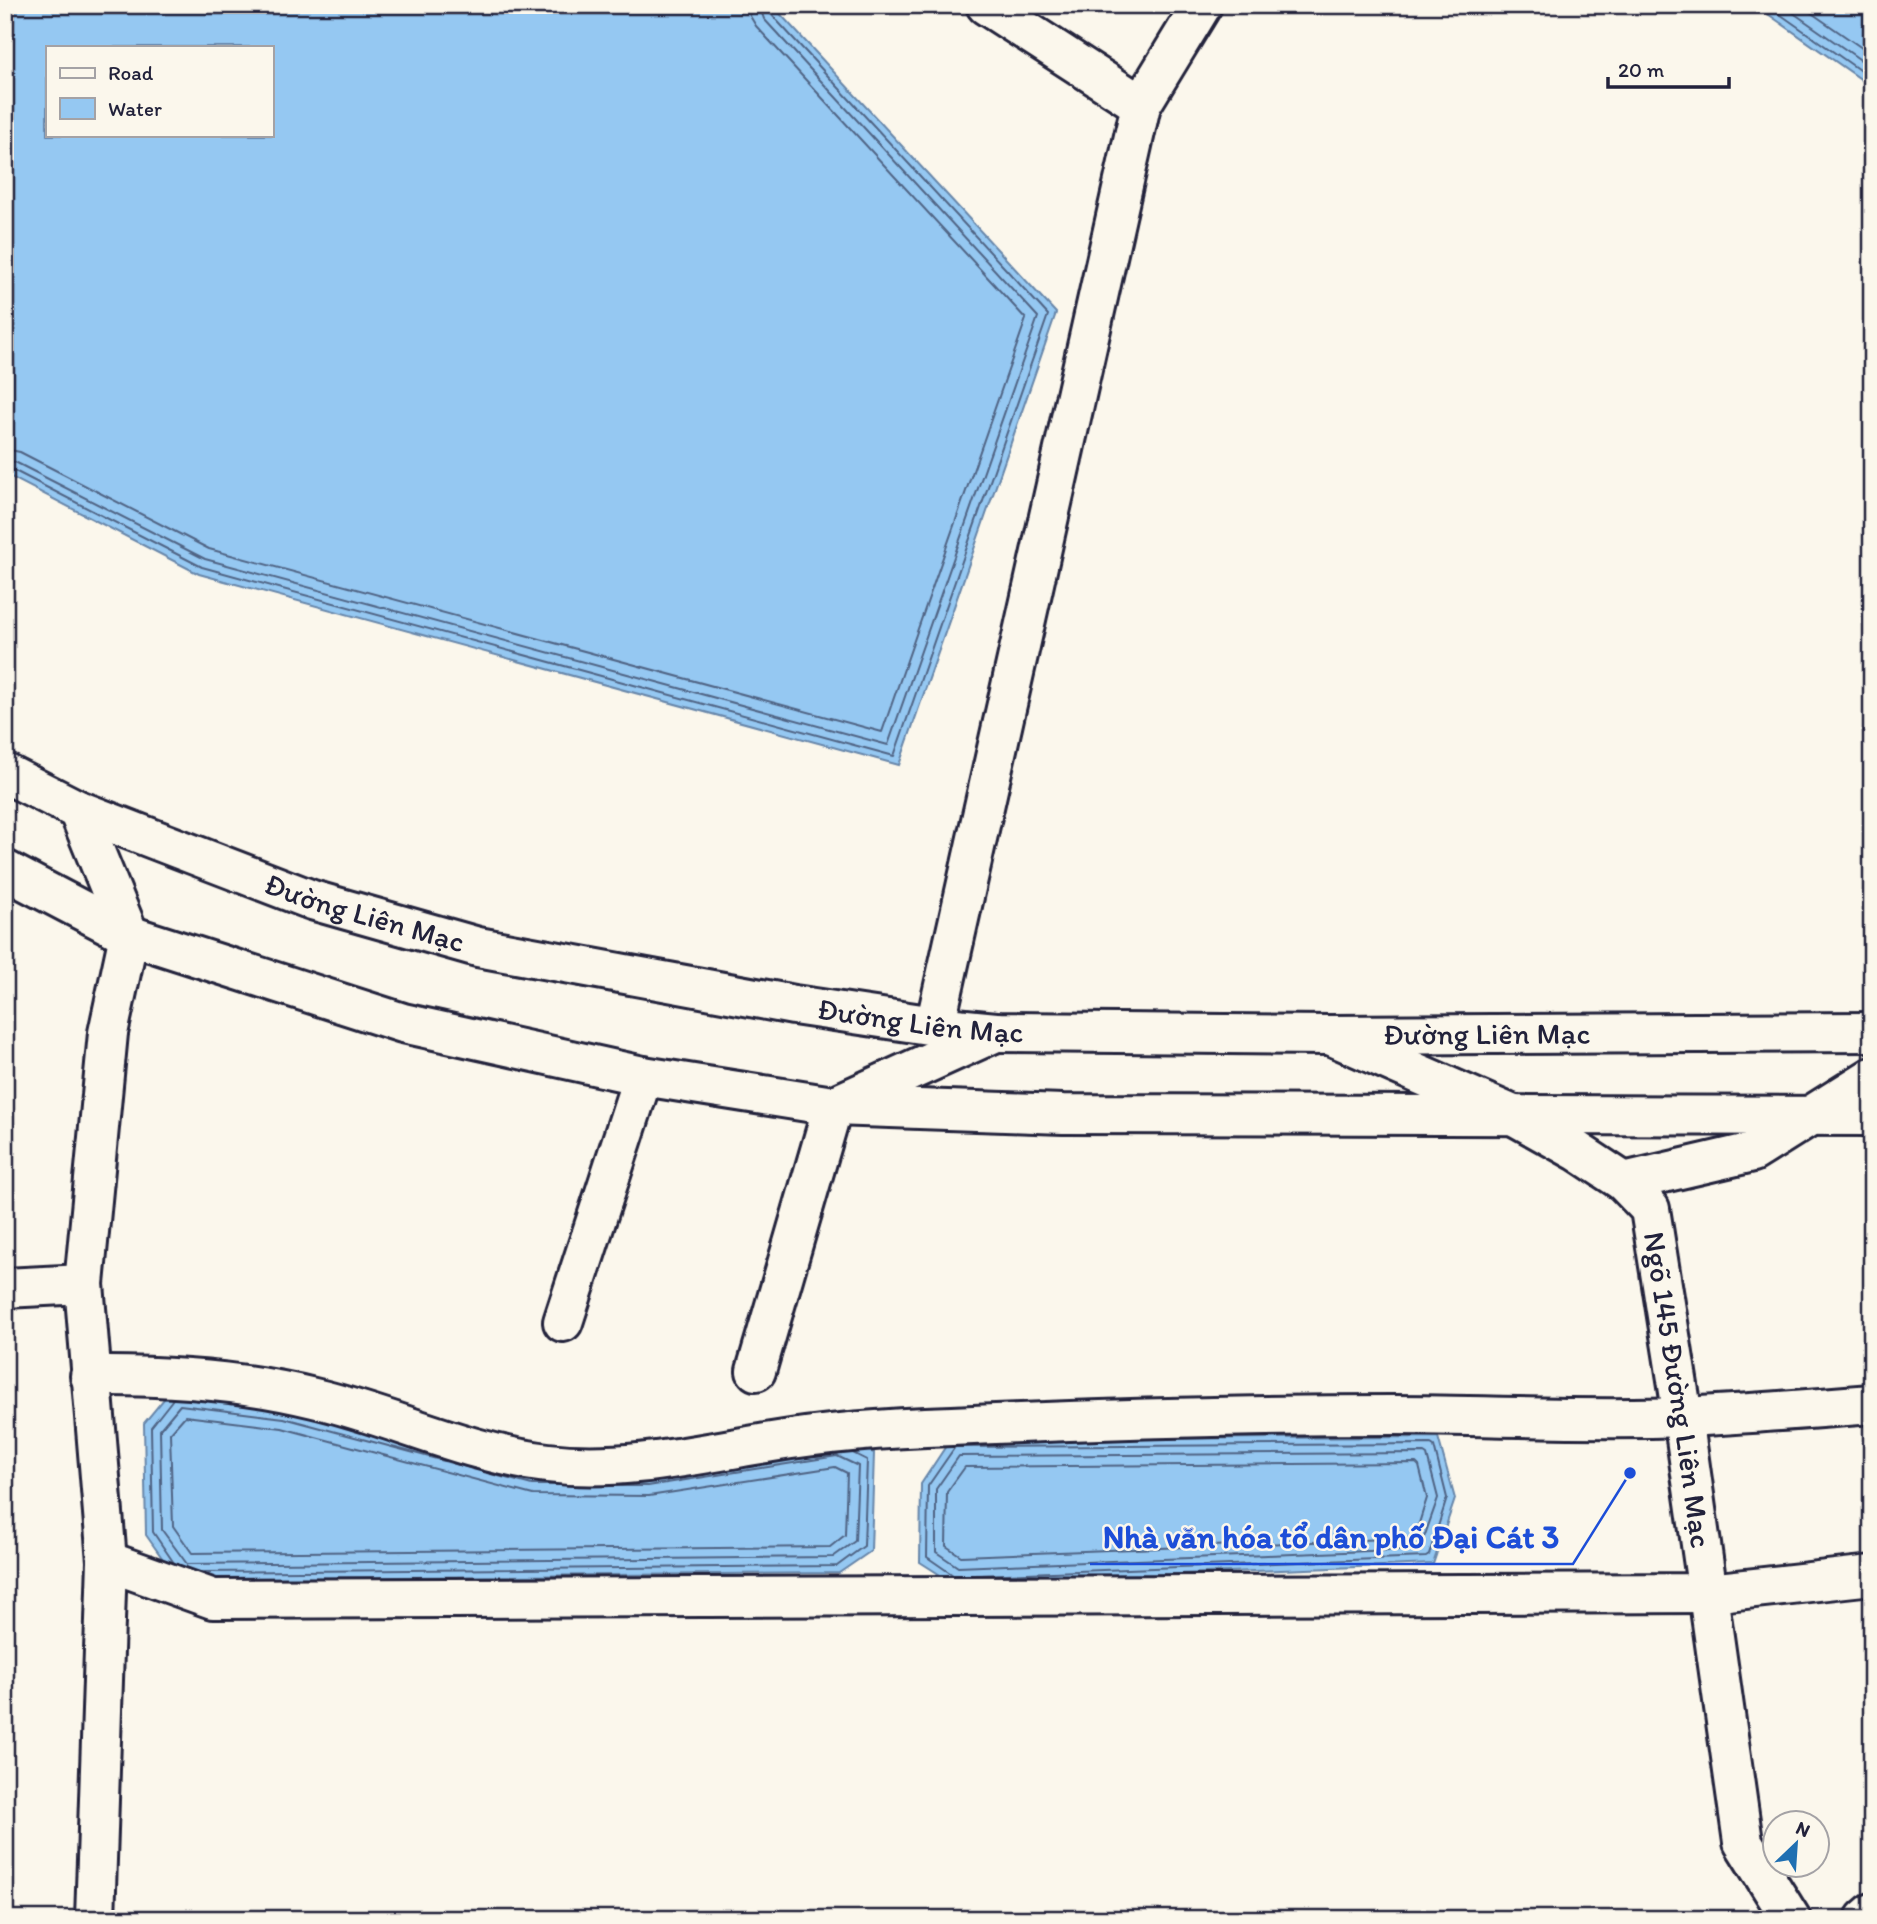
<svg xmlns="http://www.w3.org/2000/svg" width="1877" height="1924" font-family="Itim,sans-serif">
  <style>
    .water { fill: #95c8f2; stroke: #6786a9; stroke-width: 2; fill-rule: evenodd }
    .lines { fill: none; stroke-linecap: round; stroke-linejoin: round }
    .shore { stroke: #506484; stroke-width: 2 }
    .street-casing { stroke: #22223b; stroke-width: 44 }
    .primary-casing { stroke: #22223b; stroke-width: 44 }
    .street { stroke: #fbf7ec; stroke-width: 38 }
    .primary { stroke: #fbf7ec; stroke-width: 38 }
    .labels { text-anchor: middle; stroke-width: 5; stroke-linejoin: round; paint-order: stroke }
    .street-label { font-size: 30px; fill: #22223b; stroke: #fbf7ec }
    .leader { fill: none; stroke: #1d4ed8; stroke-width: 2.5 }
    .callout-dot { fill: #1d4ed8; stroke: #fbf7ec; stroke-width: 2.5 }
    .callout-label { font-size: 32px; text-anchor: middle; font-weight: bold; fill: #1d4ed8; stroke: #fbf7ec; stroke-width: 5; stroke-linejoin: round; paint-order: stroke }
  </style>
  <rect width="100%" height="100%" fill="#fbf7ec"/>
  <filter id="ink" filterUnits="userSpaceOnUse"><feTurbulence type="fractalNoise" baseFrequency=".0143" numOctaves="2"/><feDisplacementMap in="SourceGraphic" scale="14" xChannelSelector="R" yChannelSelector="G"/><feConvolveMatrix kernelMatrix="1 2 1 2 8 2 1 2 1" color-interpolation-filters="sRGB"/></filter>
  <g filter="url(#ink)">
    <g class="water">
      <path d="M5,5h767l284,308 -157,452 -700,-191 -194,-100zM47,47h224v88h-224z"/>
      <polygon points="1755,5 1872,5 1872,87"/>
      <polygon points="173,1388 287,1402 534,1469 838,1440 874,1453 871,1551 839,1573 177,1579 146,1535 144,1423"/>
      <polygon points="1438,1437 1455,1499 1433,1564 953,1583 920,1562 921,1484 950,1440"/>
    </g>
    <g class="lines">
      <g class="shore">
        <polyline points="1767,5 1872,79"/>
        <polyline points="1782,5 1872,68"/>
        <polyline points="1800,5 1872,55"/>
        <polyline points="5,449 20,452 209,549 882,732 1026,319 756,26 750,16 748,5"/>
        <polyline points="5,460 15,462 205,559 888,745 1038,317 764,19 759,5"/>
        <polyline points="5,469 11,469 202,567 894,756 1048,315 770,13 768,5"/>
        <polyline points="173,1399 151,1427 153,1532 174,1563"/>
        <polygon points="185,1416 282,1428 533,1495 649,1496 835,1467 847,1473 845,1535 830,1547 192,1553 173,1526 170,1433"/>
        <polygon points="1424,1453 1427,1455 1438,1498 1420,1549 958,1567 936,1552 936,1489 959,1456"/>
        <polygon points="1416,1463 1419,1466 1427,1498 1415,1536 1412,1538 961,1556 946,1546 947,1492 965,1467"/>
        <polyline points="474,1469 284,1418 180,1405 160,1429 162,1530 187,1564 833,1557 855,1541 858,1466 837,1456 648,1486 616,1486"/>
        <polyline points="487,1473 532,1485 562,1485"/>
        <polyline points="200,1572 837,1566 864,1546 867,1460 853,1453"/>
        <polyline points="953,1575 927,1557 928,1486 955,1447 1431,1444 1434,1446 1447,1498 1429,1555 1426,1557 980,1575"/>
      </g>
      <defs>
        <g id="street">
          <polyline points="986,5 1141,105"/>
          <polyline points="78,810 129,935 108,1033 84,1284 107,1561 95,1919"/>
          <polyline points="5,870 129,935 403,1023 643,1076 833,1106 1063,1114 1872,1116"/>
          <polyline points="935,1026 1141,105 1202,5"/>
          <path id="s1" d="M1330,1035l183,80 64,36 47,31 26,27 33,208 60,425 48,77"/>
          <polyline points="1624,1182 1753,1152 1872,1077"/>
          <polyline points="5,1288 84,1284"/>
          <polyline points="563,1322 643,1076"/>
          <polyline points="756,1371 833,1106 996,1032"/>
          <path d="M90,1376c75,-1 151,4 224,22 78,18 154,56 234,65 75,9 151,-9 224,-21 59,-10 120,-14 180,-16 147,-7 295,-11 442,-11 96,0 192,6 289,2 63,-3 126,-8 189,-13"/>
          <polyline points="107,1561 213,1599 1709,1593 1872,1575"/>
          <polyline points="1865,1919 1872,1913"/>
        </g>
        <g id="primary">
          <path id="s2" d="M5,773l73,37 234,90 166,47 316,58 141,21 61,6 334,3 542,-3"/>
        </g>
      </defs>
      <use href="#street" class="street-casing"/>
      <use href="#primary" class="primary-casing"/>
      <use href="#street" class="street"/>
      <use href="#primary" class="primary"/>
    </g>
  </g>
  <g class="labels">
    <g class="street-label">
      <text dy="10" stroke="none"><textPath href="#s2" startOffset="387">Đường Liên Mạc</textPath></text>
      <text dy="10" stroke="none"><textPath href="#s2" startOffset="954">Đường Liên Mạc</textPath></text>
      <text dy="10" stroke="none"><textPath href="#s2" startOffset="1521">Đường Liên Mạc</textPath></text>
      <text dy="10" stroke="none"><textPath href="#s1" startOffset="550">Ngõ 145 Đường Liên Mạc</textPath></text>
    </g>
  </g>
  <path class="leader" d="M1630 1473L1573 1564H1090"/>
  <circle class="callout-dot" cx="1630" cy="1473" r="7"/>
  <g class="callout-label">
    <text x="1331" y="1548">Nhà văn hóa tổ dân phố Đại Cát 3</text>
  </g>
  <rect width="1877" height="1924" fill="none" stroke="#fbf7ec" stroke-width="28"/>
  <rect x="14" y="14" width="1849" height="1896" fill="none" stroke="#22223b" stroke-width="2.5" filter="url(#ink)"/>
  <rect x="46" y="46" width="228" height="91" fill="#fbf7ec" stroke="#a4a2a5" stroke-width="2"/>
  <rect x="60" y="68" width="35" height="10" fill="#fbf7ec" stroke="#a4a2a5" stroke-width="2"/>
  <text x="108" y="80" font-size="21" fill="#22223b">Road</text>
  <rect x="60" y="98" width="35" height="21" fill="#95c8f2" stroke="#a4a2a5" stroke-width="2"/>
  <text x="108" y="116" font-size="21" fill="#22223b">Water</text>
  <g transform="translate(1796 1844) rotate(25)"><circle r="33" fill="#fbf7ec" stroke="#a4a2a5" stroke-width="2"/>
  <path d="M0-5L12 26L0 18L-12 26Z" fill="#1f6fb2"/>
  <text y="-10" font-size="19" font-weight="bold" text-anchor="middle" fill="#22223b">N</text>
  </g>
  <path d="M1608 77v10h121v-10" fill="none" stroke="#22223b" stroke-width="3.5"/>
  <text x="1618" y="77" font-size="21" fill="#22223b" stroke="#fbf7ec" stroke-width="5" paint-order="stroke">20 m</text>
</svg>
